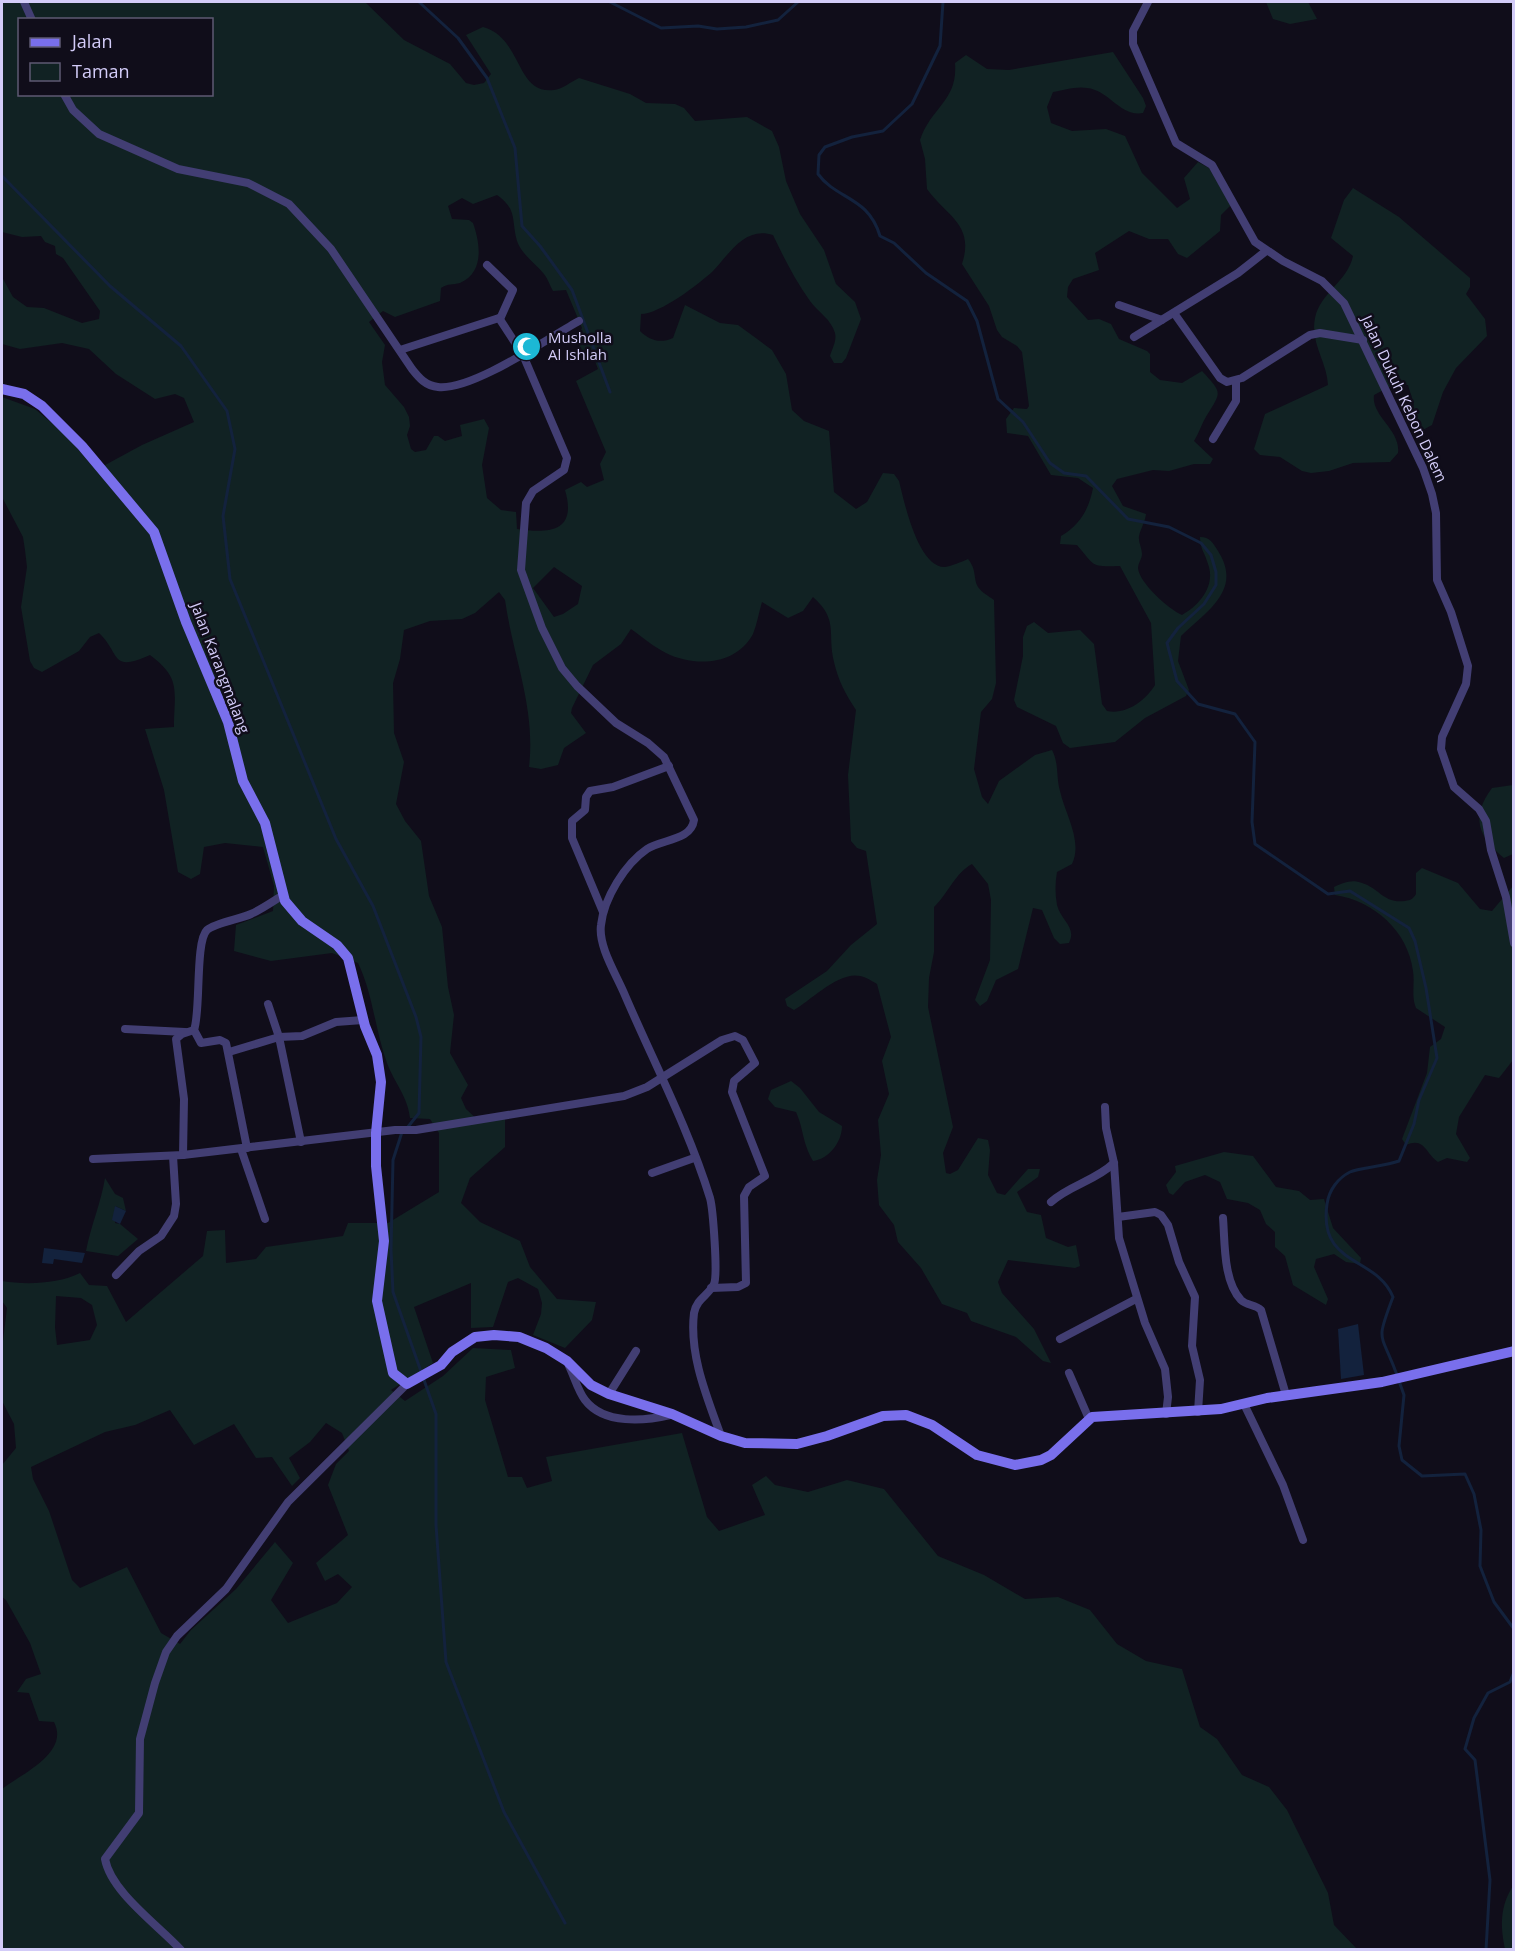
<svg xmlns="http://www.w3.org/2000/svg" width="1515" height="1951" font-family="'Open Sans',sans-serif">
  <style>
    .green { fill: #112223; fill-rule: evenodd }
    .water { fill: #13223d }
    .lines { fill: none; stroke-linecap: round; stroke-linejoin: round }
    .stream { stroke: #13223d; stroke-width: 3 }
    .street { stroke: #423e73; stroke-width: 8 }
    .secondary { stroke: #796fec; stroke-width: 10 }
    .labels { text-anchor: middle; stroke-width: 5; stroke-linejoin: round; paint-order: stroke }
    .poi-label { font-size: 15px; fill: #d3ccf8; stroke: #100d1a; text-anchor: start }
    .street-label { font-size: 15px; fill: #d3ccf8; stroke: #100d1a }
  </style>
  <rect width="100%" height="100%" fill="#100d1a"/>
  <g class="green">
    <path d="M2,2h363l39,38 46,24 16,19 8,2 10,-2 7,-9 -25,-39 17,-8c40,11 32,68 71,63 7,0 18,-9 25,-12l51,16 16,9 29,1 9,4 11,13 52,-4 25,14 7,16 7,34 14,33 24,36 12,34 19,18 6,17 -15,39 -4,5h-8l-4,-7c2,-7 7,-15 5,-23 -4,-14 -17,-21 -25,-32 -15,-21 -26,-43 -37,-66 -28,-9 -43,18 -60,36 -14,13 -53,43 -72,43l-1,17c9,9 20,13 33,7l12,-33 35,18 18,2 34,25 14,24 6,36 12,11 25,10 5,61 22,17 11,-7 16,-29 11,1 5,7c5,20 19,87 46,86 7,-1 16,-5 23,-8 9,11 5,19 10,28 4,6 11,9 16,13l2,83 -4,16 -11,13 -7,57 8,28 6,7 11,-23 36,-26 17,-5c7,13 4,27 8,41 5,23 23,50 12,73l-15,8c-2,11 -2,22 0,33 4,16 20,22 12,38l-9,1 -6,-6 -12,-28 -9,-2 -15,61 -22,11 -9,21 -7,5 -5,-6 15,-40 1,-60 -3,-16 -16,-20c-17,9 -24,30 -38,43v45l-5,26 -1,29 25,120 -10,26 3,20 4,1 8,-4 20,-32 10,2 2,10 -2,25 9,18 8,2 23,-26h12l-2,8 -21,15 10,20 14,3 5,23 22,9 8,-2 4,21 -5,2 -67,-8 -10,22 4,11 32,36 17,34 -8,-2 -27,-24 -45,-16 -4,-8 -25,-9 -21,-36 -23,-26 -4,-17 -15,-20 -2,-25 4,-25 -3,-35 11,-26 -7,-33 9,-24 -14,-53c-5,-3 -11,-7 -17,-8 -21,-5 -50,25 -66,34l-7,-4 -2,-7 42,-28 24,-26 26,-21 -11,-73 -9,-3 -6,-7 -3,-66 8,-65c-10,-15 -18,-30 -22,-48 -7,-29 5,-42 -21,-65l-10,14 -15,7 -26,-16c-3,10 -5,22 -9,32 -17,32 -59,33 -87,19 -12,-6 -24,-16 -35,-24l-10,15 -28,21 -21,43 -1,5 15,20 -22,15 -6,17 -17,4 -12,-2c7,-59 -16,-110 -24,-167l-6,-8 -24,21 -13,6 -32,2 -26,9 -4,29 -7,24 1,50 10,29 -8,42 9,17 16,20 8,55 13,31 6,60 6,28 -4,38 18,32 -7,13 5,11 15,14 24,-5v29l-35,31 -9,25 19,19 40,19 10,26 27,32 39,3 -4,18 -27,28 -32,-13 8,-21 1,-11 -4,-14 -20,-11 -10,4 -15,45 -22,1v-45l-57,24 19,56 -42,27 14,11 38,-25 30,-28 38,2 4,18 -29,9 -1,23 23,77h14l5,11 25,-7 -6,-24 136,-24 25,84 12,14 46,-16 -13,-30 14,-9 9,9 33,7 39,-12 37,9 54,67 46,19 41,24 33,-2 32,13 27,34 29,17 36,8 18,58 17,12 25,36 27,12 18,23 41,83 6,32 23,24h-1355v-160c19,-15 68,-36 52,-67l-15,-1 -10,-28 -12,-1 9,-13 15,-5 -11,-31 -24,-43 -4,-3v-132l14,-17 -2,-24 -12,-23v-52l5,-41 -5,-7v-20c24,4 56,3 78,-8l9,12 18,1 19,36 77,-66 4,-25 18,-1 1,33 30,-4 10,-12 77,-11 5,-13h40l51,-31v-59l-9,-14 -20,-1c-2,-21 -16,-36 -23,-55 -12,-33 -14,-69 -29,-100l-26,-10 -61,8 -37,-10 2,-26 37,-14 1,-25 -11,-39 -38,-4 -21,4 -4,27 -9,5 -13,-7 -14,-82 -19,-61 29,-2c0,-36 8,-48 -24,-72 -40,18 -29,-1 -51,-22l-9,4 -11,14 -37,21 -8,-4 -4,-7 -9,-54 6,-40 -2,-17 -2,-13 -21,-40v-100l33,12 30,25 31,36 46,-25 52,-23 -10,-24 -9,-4 -20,5 -39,-25 -27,-25 -27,-6 -42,6 -18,-5v-67l11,20 14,10 17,1 38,15 17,-4 1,-8 -37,-53 -7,-4 -1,-8 -10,-4 -4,-6 -19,1 -20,-5zM20,20h192v74h-192zM497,195c21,15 14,25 20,46 5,14 18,22 27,33 4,5 6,12 9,17l13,-1 16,38 -5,8 4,14 11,3 6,16 -22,12 30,71 -6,12 4,16 -17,7 -6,-5 -16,8c12,41 -14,44 -48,39l-1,-17 -15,-2 -14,-12 -5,-33 7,-37 -5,-9 -24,6 2,11 -17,5 -7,-5h-4l-8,14 -11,2 -4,-3 -4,-14 3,-9 -1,-9 -5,-10 -19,-22 -3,-23 3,-17 -16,-23 14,-11 12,6 45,-16 1,-13c7,-5 12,-3 19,-5 25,-11 20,-40 13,-60l-4,-3 -17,-1 -4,-13 14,-8 11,6zM554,567l28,19 -4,18 -15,10 -9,3 -21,-29zM56,1296l25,2 11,7 5,20 -7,15 -33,5 -2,-17zM170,1410l24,35 40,-21 22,34 16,-1 20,29 8,-8 -11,-20 21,-16 16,-19 16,10 7,18 -13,13 -8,21 20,50 -32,28 9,18 13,-7 14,13 -15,16 -49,20 -17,-23 22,-37 -18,-21 -39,47 -45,41 -11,14 -19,-11 -34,-66 -47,21 -8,-8 -23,-69 -16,-32 -2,-12 74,-35 30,-7z"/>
    <polygon points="1266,2 1308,2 1317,19 1290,24 1273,19"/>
    <path d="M1113,52l30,46 3,8 -3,7c-23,4 -34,-23 -56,-25 -10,-2 -24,2 -34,4l-6,15 4,16 21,8 34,-2 19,7 17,37 35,35 13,-9 -6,-21 14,-16 11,6 22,37 -10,10 -1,16 -33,27 -9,-4 -10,-15h-19l-20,-8 -34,22 4,17 -26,9 -5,8 -1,10 21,23 11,-1 12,5 8,15 28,12 3,3v18l10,8 22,3 20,-12c20,22 20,20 5,44 -5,8 -8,18 -13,26l19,18 -3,5h-16l-25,7 -16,-1 -36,9 -5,7 11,20 23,8c-1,8 -5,14 -7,22 -1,6 3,12 3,18 0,5 -4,9 -4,14 1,15 32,42 44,47 18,-10 34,-30 26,-51 -3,-11 -8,-15 -8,-27 10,0 13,6 18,14 25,39 -11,60 -37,85l-3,25 11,29 -3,6 -41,22 -30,24 -45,6 -7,-5 -7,-17 -39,-19 -3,-7 9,-44v-19l4,-11 7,-4 14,11 32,-3 14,14 8,60 5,7c19,4 38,-10 48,-26l-4,-62 -31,-57c-30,1 -25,0 -43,-21l-17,-1 1,-8c19,-11 28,-27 32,-48l-15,-10 -27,-3 -23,-39 -21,-3 -1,-14 8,-11 13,1 2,-3 -7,-54 -5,-6 -15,-9 -5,-7 -8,-24 -27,-42c13,-40 -16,-48 -35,-75l-2,-30 -5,-19c11,-33 38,-39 35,-77l11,-8 21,14 22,1z"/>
    <path d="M1353,188l46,29 71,61v9l-4,7 19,25 2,17 -31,32 -13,24 -11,33 -13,7 -9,-8 -4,-9 8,-10 -6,-20 -17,1 -17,9c-3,21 27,35 24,58l-8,9 -37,1 -24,8 -18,2 -9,-2 -22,-14 -20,-2 -6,-6 11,-35 63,-29c-1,-23 -18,-42 -13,-67 5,-25 33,-37 38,-62l-22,-18 13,-38z"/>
    <path d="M1513,785v69l-9,4c-27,-22 -33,-42 -12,-70z"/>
    <path d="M1422,868l36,15 22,26 12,2 21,-25v174l-14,18 -14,-3 -26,42 -3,17 14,24 -3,4 -20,-4 -9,4c-13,-9 -13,-25 -32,-17l-4,-6 25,-66 3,-26 11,-8 4,-12 -29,-19c-5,-12 -1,-24 -3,-37 -5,-40 -39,-70 -78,-76l-1,-8c10,-4 17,-8 28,-4 17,5 22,21 43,18 6,-1 8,-2 11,-7v-21z"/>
    <path d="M791,1081l9,7 19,24 23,14c0,16 -13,33 -29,35 -11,-19 -9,-31 -17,-49l-21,-5 -7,-8 3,-9z"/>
    <polygon points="1224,1152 1253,1156 1276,1187 1299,1191 1310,1200 1324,1199 1333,1228 1361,1258 1360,1264 1346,1262 1334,1254 1316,1259 1314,1267 1328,1299 1326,1305 1293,1285 1285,1256 1275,1247 1275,1232 1266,1224 1260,1210 1248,1203 1227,1199 1220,1182 1205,1175 1185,1182 1173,1195 1169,1193 1166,1185 1176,1172 1175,1166"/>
    <path d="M105,1178l10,16 8,4 3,13 -11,-5v17l5,1 18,15 -20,17 -32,-5c5,-26 15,-48 19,-73z"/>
    <path d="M1513,1886v63h-8c-5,-23 -5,-43 8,-63z"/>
  </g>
  <g class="water">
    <polygon points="115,1206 126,1211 120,1224 112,1220"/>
    <polygon points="44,1248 85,1253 82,1263 54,1259 53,1264 42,1263"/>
    <polygon points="1358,1324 1364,1375 1341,1379 1338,1329"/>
  </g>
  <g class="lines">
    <g class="stream">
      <polyline points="419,2 458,38 487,78 515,148 522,226 540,246 572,290 610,392"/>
      <polyline points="610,2 661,28 698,26 717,29 746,27 778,20 798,2"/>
      <path d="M943,2l-3,44 -28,58 -29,27 -31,6 -27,10 -6,8 -1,19c19,26 50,22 62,62l14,7 32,30 41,28 10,20 21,78 25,23 27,41 14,10 22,3 42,43 41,8 32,16 10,12 5,17v13l-12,19 -26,24 -11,15 10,38 21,23 37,10 20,28 -3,80 3,22 73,50 22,-3 59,37 6,13 11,47 11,70 -18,42 -5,24 -15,37c-13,5 -41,7 -49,11 -12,6 -21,18 -23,32 -9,63 49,51 66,93 -18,47 -12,34 4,78"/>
      <polyline points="2,176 110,286 181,346 227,411 235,449 223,516 230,579 336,839 373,906 416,1017 421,1037 419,1113 407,1128"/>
      <polyline points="402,1132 393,1160 391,1250 393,1292 436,1414 436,1525 446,1662 504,1812 565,1923"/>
      <polyline points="1399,1381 1404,1395 1399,1446 1402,1460 1422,1476 1465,1474 1474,1494 1481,1530 1480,1566 1494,1602 1514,1629"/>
      <polyline points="1486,1950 1490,1880 1475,1760 1465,1749 1474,1718 1488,1693 1510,1682 1514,1672"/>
    </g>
    <g class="street">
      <polyline points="24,2 32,20"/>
      <polyline points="1148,2 1133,31 1133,44 1176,143 1212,165 1255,242 1283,261 1322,281 1344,303 1423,468 1432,494 1436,513 1437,580 1451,612 1468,666 1466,684 1442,737 1441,749 1454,787 1479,809 1486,821 1491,850 1506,897 1514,943"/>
      <path d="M64,94l9,16 26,24 79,35 70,14 41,21 42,45 81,120c7,9 14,17 26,18 34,4 110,-49 141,-66"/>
      <polyline points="487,265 513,290 500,319"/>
      <polyline points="1119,305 1162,320"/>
      <polyline points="1174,313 1220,378 1227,382 1242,378 1310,335 1320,333 1363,340"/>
      <polyline points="1134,337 1238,273 1266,251"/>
      <path d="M400,350l99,-32 24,37 44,103 -3,12 -31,21 -7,12 -5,67 21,58 20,40 15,18 39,37 32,20 16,14 30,63c-3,21 -32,19 -47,29 -22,15 -43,49 -46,76 -3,21 15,49 23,68 29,68 64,134 86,205 3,11 8,77 4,86 -5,11 -17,14 -20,29 -5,42 13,84 27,123"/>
      <polyline points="1213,439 1236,401 1236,381"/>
      <polyline points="603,912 572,838 572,821 585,810 586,797 590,791 613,787 669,766"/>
      <polyline points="268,1004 279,1037 301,1142"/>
      <polyline points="125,1029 185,1032"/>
      <polyline points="229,1052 279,1037 302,1036 336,1022 363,1020"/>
      <polyline points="1105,1107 1106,1128 1114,1163 1119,1238 1145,1323 1165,1369 1168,1397 1166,1414"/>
      <path d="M247,1148l-21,-105 -6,-3 -19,3 -7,-13c7,-18 1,-89 13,-100 8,-7 33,-11 44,-16 11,-5 21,-12 32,-19"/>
      <polyline points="241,1149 265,1219"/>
      <polyline points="183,1155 184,1099 176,1039 182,1034 194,1030"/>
      <polyline points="93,1159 183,1155 395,1130 416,1130 624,1096 647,1087 722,1040 735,1036 743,1040 755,1063 734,1081 732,1092 765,1176 749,1187 744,1196 746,1283 738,1287 711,1288"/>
      <polyline points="652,1173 694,1158"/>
      <path d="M1051,1202c19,-17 44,-21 63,-39"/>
      <polyline points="1118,1217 1155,1212 1161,1215 1168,1225 1179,1262 1195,1297 1192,1346 1200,1380 1198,1412"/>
      <path d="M1223,1218c2,24 0,63 18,82 6,6 14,4 20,10l25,85"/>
      <polyline points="116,1275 139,1251 161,1236 174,1216 176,1204 173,1156"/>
      <polyline points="1060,1339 1136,1299"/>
      <path d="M569,1366c5,10 9,25 16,34 19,25 60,21 85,15"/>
      <polyline points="1069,1373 1089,1419"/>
      <polyline points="609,1394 636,1351"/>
      <polyline points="1244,1404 1283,1485 1303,1540"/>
      <path d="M181,1950c-23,-25 -70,-58 -76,-91l34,-46 1,-74 15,-56 11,-31 11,-16 49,-47 62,-87 119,-118"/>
    </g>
    <polyline class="secondary" points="2,389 24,394 42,406 82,446 154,532 186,622 228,722 243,781 265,823 285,901 302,921 337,945 348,958 365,1026 377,1055 381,1082 376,1133 376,1166 384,1241 377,1301 393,1373 407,1384 441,1365 452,1352 475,1337 494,1335 519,1337 546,1348 567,1361 591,1385 609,1394 672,1414 721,1436 745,1443 797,1444 827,1436 883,1416 906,1415 932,1425 977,1455 1015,1465 1041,1460 1051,1455 1092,1417 1221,1409 1267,1398 1382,1382 1514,1351"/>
  </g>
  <defs>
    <symbol id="mosque-disc" viewBox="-11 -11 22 22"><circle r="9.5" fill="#1cb8d5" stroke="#100d1a"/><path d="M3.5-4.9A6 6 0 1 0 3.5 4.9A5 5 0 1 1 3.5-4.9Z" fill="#fff"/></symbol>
  </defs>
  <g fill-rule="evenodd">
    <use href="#mosque-disc" x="510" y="330" width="33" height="33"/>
  </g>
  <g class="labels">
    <g class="poi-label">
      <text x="548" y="343">Musholla<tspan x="548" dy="17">Al Ishlah</tspan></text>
    </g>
    <g class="street-label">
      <text transform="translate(1404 399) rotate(65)" y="5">Jalan Dukuh Kebon Dalem</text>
      <text transform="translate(220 668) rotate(69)" y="5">Jalan Karangmalang</text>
    </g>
  </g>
  <rect width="1515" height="1951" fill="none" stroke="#d3ccf8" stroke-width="6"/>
  <rect x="18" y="18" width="195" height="78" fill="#100d1a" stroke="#5e5973" stroke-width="1.5"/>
  <rect x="30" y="38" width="30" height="9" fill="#796fec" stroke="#5e5973" stroke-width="1.5"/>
  <text x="72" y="48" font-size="18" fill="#d3ccf8">Jalan</text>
  <rect x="30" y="63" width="30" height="18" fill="#112223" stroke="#5e5973" stroke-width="1.5"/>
  <text x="72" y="78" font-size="18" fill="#d3ccf8">Taman</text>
</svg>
